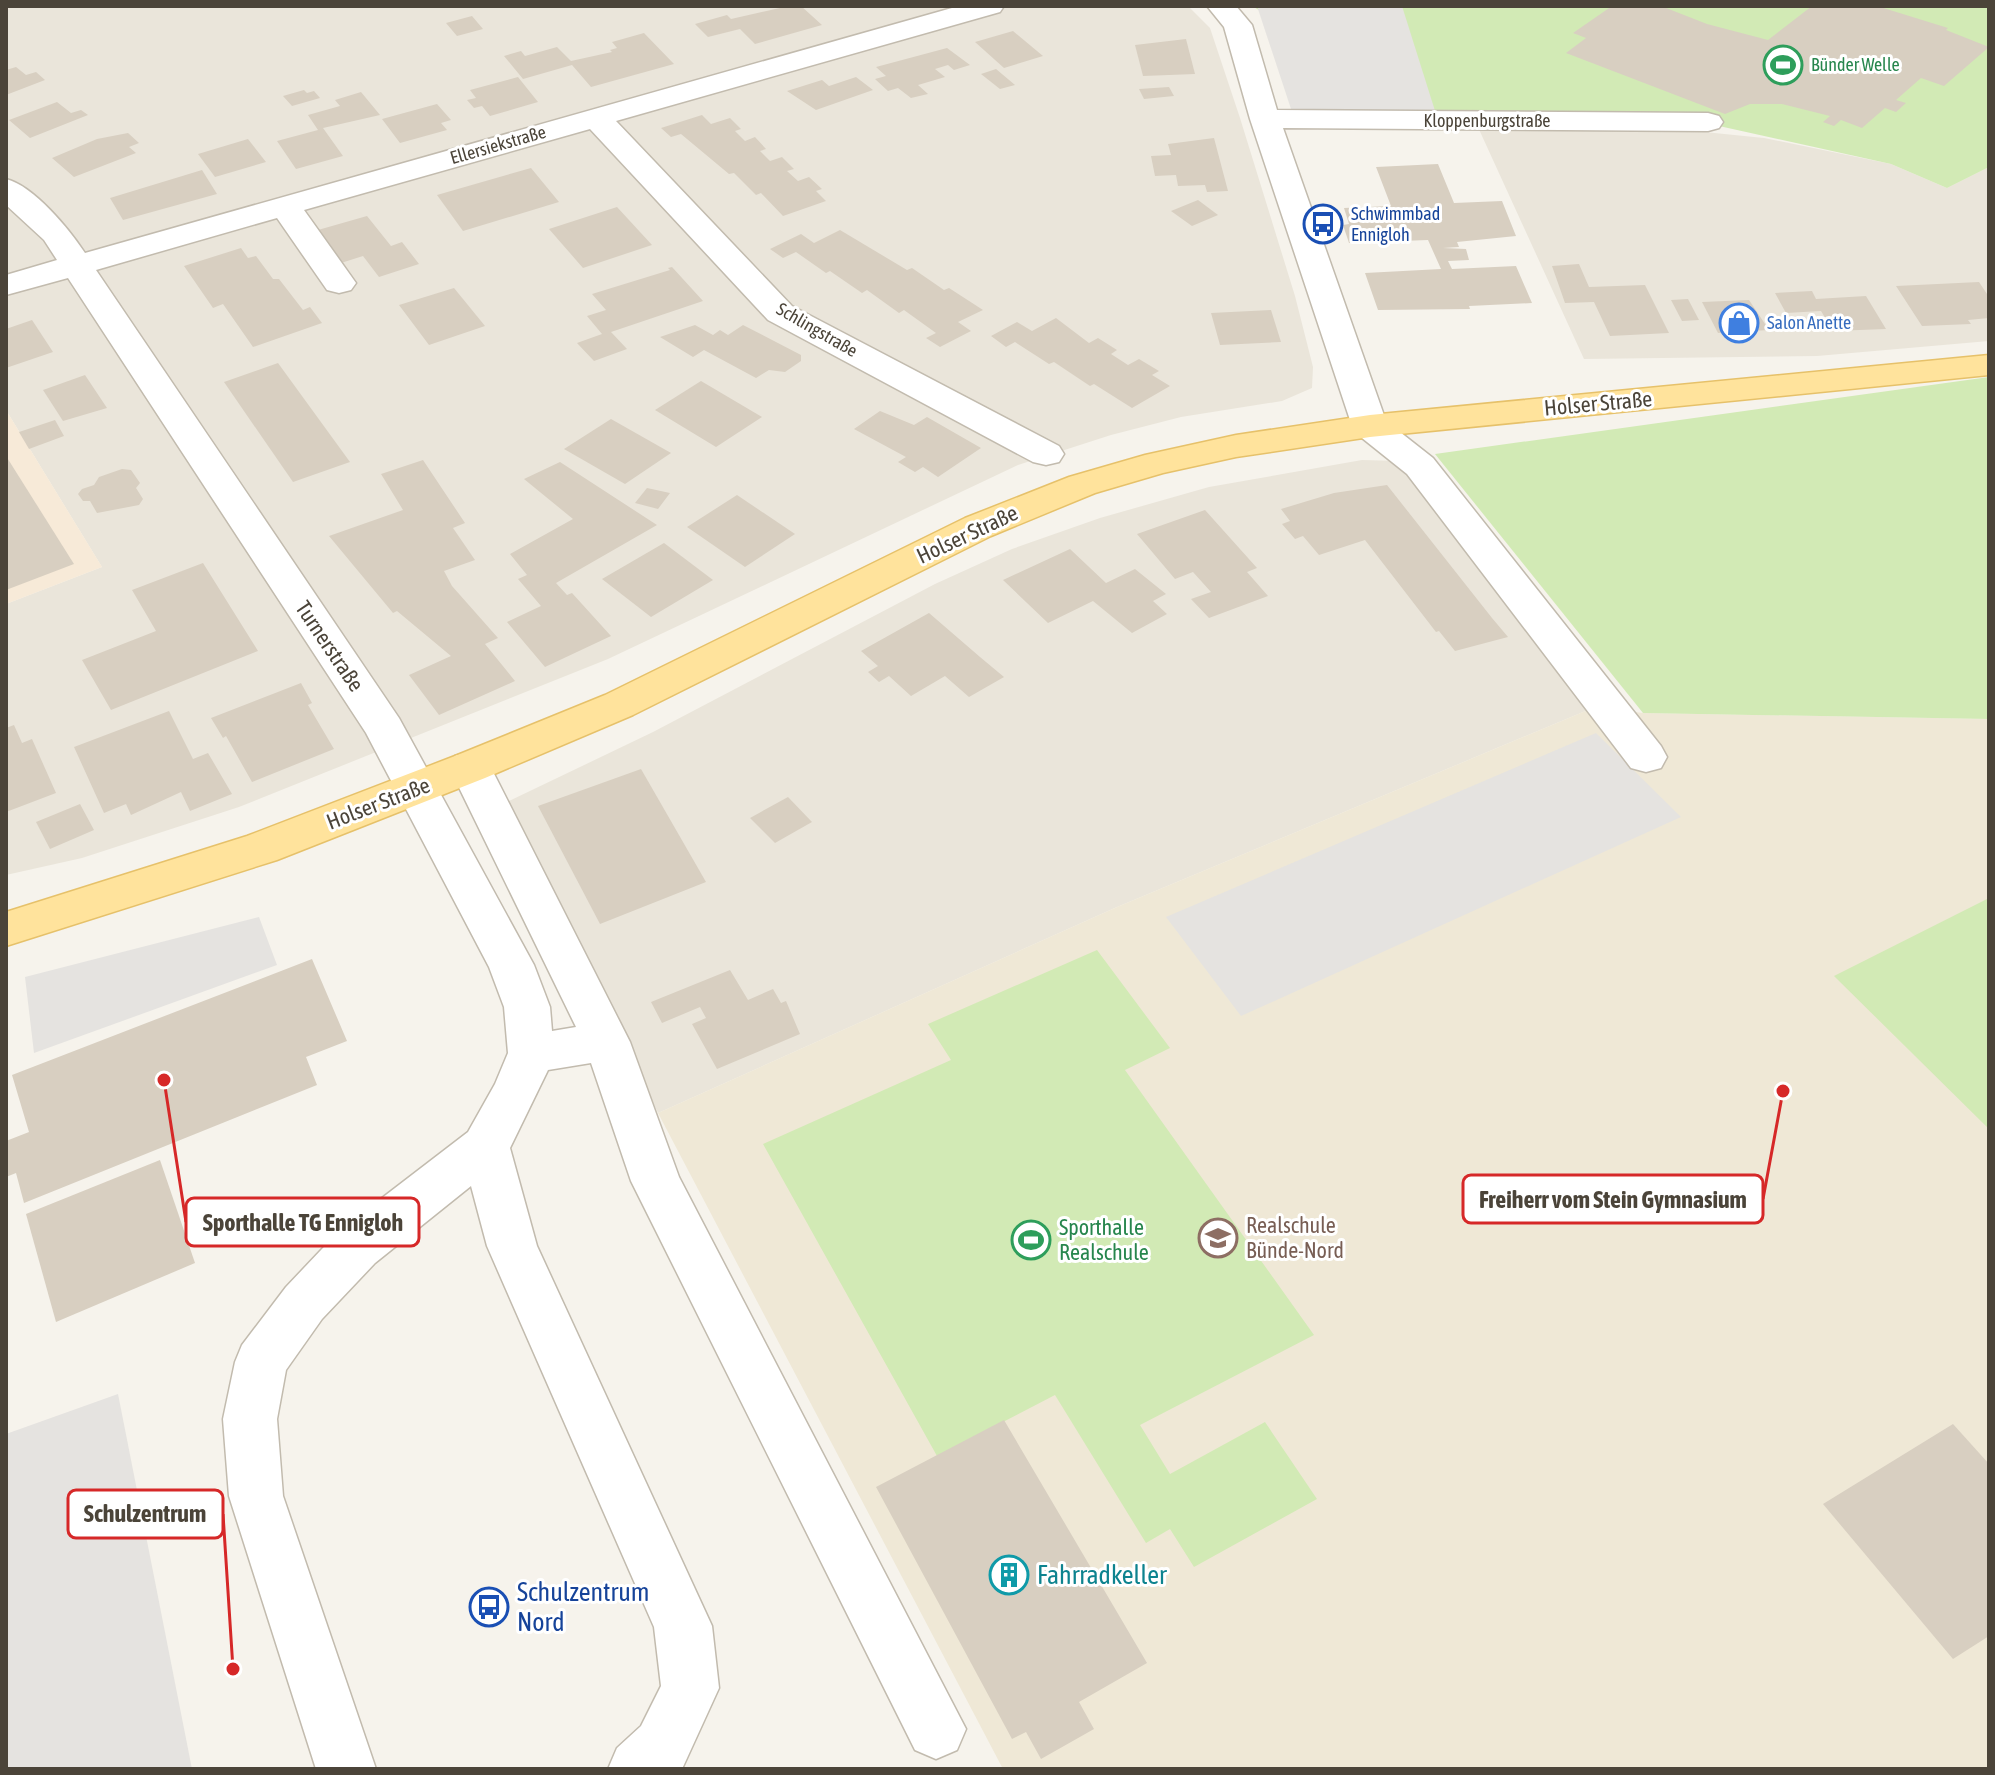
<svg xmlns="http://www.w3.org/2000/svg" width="1995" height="1775" font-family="'Asap Condensed',sans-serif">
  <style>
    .residential { fill: #eae5da }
    .commercial { fill: #f7ead8 }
    .education { fill: #efe8d6 }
    .green { fill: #d2eab5 }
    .parking { fill: #e5e3e0 }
    .building { fill: #d8cfc1 }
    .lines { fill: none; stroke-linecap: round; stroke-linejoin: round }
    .minor-casing { stroke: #c2bbae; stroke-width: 3 }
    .major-casing { stroke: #e6c16a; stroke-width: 3 }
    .minor { fill: #fff; fill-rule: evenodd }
    .major { fill: #ffe39c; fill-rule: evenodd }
    .labels { text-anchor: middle; stroke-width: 6; stroke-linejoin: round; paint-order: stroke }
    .far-leisure-label { font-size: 18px; fill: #27864d; stroke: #fff; text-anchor: start }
    .far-street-label { font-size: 18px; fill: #4b4439; stroke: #fff }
    .far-transit-label { font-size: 18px; fill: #164399; stroke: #fff; text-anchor: start }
    .far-shop-label { font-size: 18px; fill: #366cbe; stroke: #fff; text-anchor: start }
    .street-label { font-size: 22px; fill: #4b4439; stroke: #fff }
    .education-label { font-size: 22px; fill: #785e54; stroke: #fff; text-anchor: start }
    .leisure-label { font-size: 22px; fill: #27864d; stroke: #fff; text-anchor: start }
    .near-culture-label { font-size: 26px; fill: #0d838f; stroke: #fff; text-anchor: start }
    .near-transit-label { font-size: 26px; fill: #164399; stroke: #fff; text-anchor: start }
    .leader { fill: none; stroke: #d62828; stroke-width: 3 }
    .callout-dot { fill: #d62828; stroke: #fff; stroke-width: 3 }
    .callout { fill: #fff; stroke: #d62828; stroke-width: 3 }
    .callout-label { font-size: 24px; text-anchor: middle; font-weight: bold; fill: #4b4439 }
  </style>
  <rect width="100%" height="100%" fill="#f6f3ec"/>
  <g class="residential">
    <polygon points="6,6 1188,6 1210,28 1240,118 1295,296 1313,367 1312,388 1282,401 1181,417 1111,435 1018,465 608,659 239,807 82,858 6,875 6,604 102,567 6,410"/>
    <polygon points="1477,125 1645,126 1764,138 1891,164 1947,188 1989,167 1989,341 1817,356 1584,359"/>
    <polygon points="1362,460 1398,461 1595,707 1117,907 658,1113 562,906 505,803 653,732 935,584 1012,549 1100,518 1209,487"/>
  </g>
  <polygon class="commercial" points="6,410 102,567 6,604"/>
  <polygon class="education" points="1595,707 1643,713 1989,719 1989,1769 1003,1769 658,1113 1117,907"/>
  <g class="green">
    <polygon points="1252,6 1989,6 1989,167 1947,188 1891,164 1719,126 1436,114"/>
    <polygon points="1989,377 1989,719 1643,713 1435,454"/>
    <polygon points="1989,898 1989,1129 1834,976"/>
    <polygon points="1097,950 1170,1048 1125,1070 1314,1335 1140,1425 1170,1474 1265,1422 1317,1499 1194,1567 1170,1529 1146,1543 1055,1395 937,1456 763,1144 951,1060 928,1024"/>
  </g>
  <g class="parking">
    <polygon points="1257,6 1402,6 1436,114 1292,112"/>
    <polygon points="1596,733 1681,817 1241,1016 1166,917"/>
    <polygon points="259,917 277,965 34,1053 25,977"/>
    <polygon points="118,1394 192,1769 6,1769 6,1434"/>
  </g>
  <g class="building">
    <polygon points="789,6 801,6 822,25 755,44 740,29 708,37 695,24 727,15 731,19"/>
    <polygon points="1612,6 1661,6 1707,24 1768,40 1812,6 1877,6 1948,28 1946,30 1989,47 1944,86 1921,78 1896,100 1906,103 1896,112 1885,108 1862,128 1841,120 1834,126 1823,122 1830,116 1782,104 1750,104 1725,114 1566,53 1586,38 1573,33"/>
    <polygon points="472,16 483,29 457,36 446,23"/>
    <polygon points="1013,31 1043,56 1004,68 975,42"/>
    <polygon points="644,33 674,64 591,87 572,65 523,79 504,56 521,51 525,56 557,47 571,61 612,52 610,50 617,48 612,42"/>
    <polygon points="1186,39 1195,74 1143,76 1135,45"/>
    <polygon points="947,48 970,65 954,70 948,65 935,69 945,77 918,85 928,94 911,98 898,88 888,91 875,79 886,76 876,67"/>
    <polygon points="16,67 26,75 36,72 45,80 6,95 6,70"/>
    <polygon points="996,69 1015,85 1000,89 981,74"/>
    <polygon points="518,77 538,102 490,116 482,106 474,108 467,100 476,98 470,90"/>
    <polygon points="856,77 873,90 816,110 787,91 822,80 829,86"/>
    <polygon points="1169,87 1174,96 1144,99 1139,89"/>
    <polygon points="304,90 307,93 314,91 320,98 292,106 283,96"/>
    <polygon points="361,92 380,115 323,128 343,156 296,169 277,141 318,130 308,115 340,106 335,100"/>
    <polygon points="57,102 71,113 81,110 88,115 30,138 9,120"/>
    <polygon points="437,104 451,120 441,123 447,130 400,143 382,119"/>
    <polygon points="702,115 711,124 730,118 741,129 735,131 745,141 755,137 766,149 760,151 770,161 782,157 794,169 787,171 798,181 809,177 822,189 816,191 826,201 783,216 761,193 756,195 734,173 729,174 681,134 671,137 661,128"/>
    <polygon points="128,133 139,143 129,147 136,153 74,177 52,158 97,139"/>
    <polygon points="1214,138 1228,191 1207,192 1205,185 1178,186 1176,175 1155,176 1151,156 1171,155 1168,144"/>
    <polygon points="248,139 266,162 215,177 198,154"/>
    <polygon points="1438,164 1454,203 1502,201 1516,236 1457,242 1459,247 1443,248 1466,249 1469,260 1448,261 1452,269 1516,266 1532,303 1469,306 1470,309 1378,310 1365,273 1441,269 1428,240 1349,243 1343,225 1349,224 1344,208 1391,206 1376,167"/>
    <polygon points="531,168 559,202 463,231 437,195"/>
    <polygon points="202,170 217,194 123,220 110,198"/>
    <polygon points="1198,200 1218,215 1192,226 1171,211"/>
    <polygon points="617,207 652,245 583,268 549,229"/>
    <polygon points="367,216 391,246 402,242 419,264 379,277 363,256 341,263 318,230"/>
    <polygon points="840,230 907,270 912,268 944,290 949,288 983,310 958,322 971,331 940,347 926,338 936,333 904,310 899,313 867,290 862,293 830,271 826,273 796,252 783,258 770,249 801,234 814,243"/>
    <polygon points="241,248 248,258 256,256 273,279 279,279 303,310 310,307 322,323 253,347 223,304 213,308 184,266"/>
    <polygon points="1579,264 1589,287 1645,285 1669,333 1610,336 1594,302 1565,303 1552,266"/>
    <polygon points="672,267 703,301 611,332 627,349 594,361 577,343 602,334 587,316 606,310 592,294 670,270 668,268"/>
    <polygon points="1979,282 1989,297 1989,318 1968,320 1971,324 1922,326 1896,286"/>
    <polygon points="454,288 485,326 429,345 399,305"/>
    <polygon points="1812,291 1816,299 1866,296 1886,329 1833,331 1821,311 1786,313 1775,293"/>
    <polygon points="1688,299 1699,320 1682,321 1671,300"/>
    <polygon points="1749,300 1769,330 1718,333 1702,302"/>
    <polygon points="1271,310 1281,342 1220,345 1211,313"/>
    <polygon points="1056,318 1089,343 1098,338 1117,350 1111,354 1128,365 1139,359 1159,371 1152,375 1170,386 1132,408 1094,384 1090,386 1054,362 1049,364 1015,342 1006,347 991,336 1017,322 1032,331"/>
    <polygon points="32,320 53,352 6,368 6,329"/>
    <polygon points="695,325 713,335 720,330 728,335 743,325 801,355 801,361 785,372 769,370 756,378 704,350 693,357 660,337"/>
    <polygon points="278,363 350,462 293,482 224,382"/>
    <polygon points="85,375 107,408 63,421 43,390"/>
    <polygon points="701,381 762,417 716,447 655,410"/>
    <polygon points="880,411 914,425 927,417 981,448 938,477 923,467 915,472 898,462 906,457 854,429"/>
    <polygon points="611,419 671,453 625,484 564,449"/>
    <polygon points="55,420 64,436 29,449 19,432"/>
    <polygon points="6,456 74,564 6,590"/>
    <polygon points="423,460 465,523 453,528 475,560 444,571 452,586 498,638 485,644 515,681 439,715 409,675 451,656 397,611 393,613 329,536 403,510 381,474"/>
    <polygon points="560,462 657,525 556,583 567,595 572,593 611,636 545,667 507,622 541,606 518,579 527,575 510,554 573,519 524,479"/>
    <polygon points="122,469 131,470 140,483 136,488 143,499 139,505 97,513 90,501 83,501 78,494 82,489 94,485 99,477"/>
    <polygon points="1387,485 1492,618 1508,637 1455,651 1439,631 1436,632 1365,540 1319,555 1303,536 1295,539 1282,524 1290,521 1281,509 1334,493"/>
    <polygon points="647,488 670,493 658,509 635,503"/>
    <polygon points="737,495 795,534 745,567 687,527"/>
    <polygon points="1205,510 1257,568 1247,572 1268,596 1209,618 1191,599 1211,592 1193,572 1175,579 1137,534"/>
    <polygon points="664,543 713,580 651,617 602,579"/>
    <polygon points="1070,549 1106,583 1135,569 1166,594 1153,601 1167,614 1132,633 1093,601 1048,623 1003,580"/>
    <polygon points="203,563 258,651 111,710 82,660 156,631 132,590"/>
    <polygon points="929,613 980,657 1004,677 969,697 945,676 911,696 889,676 879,682 868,672 878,666 861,651"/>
    <polygon points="301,683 312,703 308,705 334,749 252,782 226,736 223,738 211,718"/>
    <polygon points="169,711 193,759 208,753 232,794 190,811 181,792 131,815 126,804 104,813 74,747"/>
    <polygon points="14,725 22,743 32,739 56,793 6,812 6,728"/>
    <polygon points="641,769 706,882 600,924 538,806"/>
    <polygon points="788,797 812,822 775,843 750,818"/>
    <polygon points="80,804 94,830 50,849 36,822"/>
    <polygon points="312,959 347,1041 306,1057 317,1085 24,1203 16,1173 6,1177 6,1141 29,1132 12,1075"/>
    <polygon points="730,970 748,1000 773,989 781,1003 786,1001 800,1034 717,1069 692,1024 706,1018 700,1007 662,1023 651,1002"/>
    <polygon points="160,1160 195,1263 56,1322 26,1214"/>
    <polygon points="1004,1420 1147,1663 1079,1702 1094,1729 1041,1759 1026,1732 1012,1739 876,1487"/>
    <polygon points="1953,1424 1989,1464 1989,1636 1953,1659 1823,1504"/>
  </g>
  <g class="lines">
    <defs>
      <g id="minor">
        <path d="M959,6h45l-4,6 -384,109 176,185 267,140 5,8 -5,8 -13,3 -13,-3 -265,-142 -178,-191 -286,81 52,73 -5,7 -12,3 -12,-3 -50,-72 -181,52 303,448 135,247 16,42 2,24 24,-4 -127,-260 6,-11 15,-4 15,4 145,286 49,135 287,552 -9,21 -21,9 -21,-9 -284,-569 -40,-118 -43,7 -38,78 27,98 175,380 7,62 -37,81h-74l9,-21 24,-22 20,-40 -7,-59 -167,-381 -16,-60 -96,77 -53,56 -36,51 -9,49 6,77 93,273h-60l-87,-273 -6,-77 12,-57 7,-17 44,-58 53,-56 129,-99 27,-48 13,-31 -4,-46 -15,-40 -123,-234 -298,-455 -62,17v-20l51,-15 -13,-20 -38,-35v-26c28,7 63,50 79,74z"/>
        <polygon points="1207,6 1236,6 1252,25 1277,110 1708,113 1719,116 1723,122 1719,128 1708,131 1283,128 1386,421 1433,458 1661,746 1667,757 1661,768 1646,772 1631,768 1407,474 1357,434 1352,426 1250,119 1224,27"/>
      </g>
      <polygon id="major" points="1989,355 1989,375 1370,437 1236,457 1163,473 1095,493 991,536 633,715 485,778 277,860 6,946 6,912 247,836 455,756 605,695 965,518 1069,477 1145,455 1236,435 1370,415"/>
    </defs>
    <use href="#minor" class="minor-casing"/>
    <use href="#major" class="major-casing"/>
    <use href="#minor" class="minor"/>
    <use href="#major" class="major"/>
  </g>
  <defs>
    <symbol id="stadium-ring" viewBox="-11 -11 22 22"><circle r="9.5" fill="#fff" stroke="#2e9e5b" stroke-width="1.5"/><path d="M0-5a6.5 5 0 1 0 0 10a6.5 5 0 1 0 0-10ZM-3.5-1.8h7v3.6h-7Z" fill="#2e9e5b"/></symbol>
    <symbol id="bus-ring" viewBox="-11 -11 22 22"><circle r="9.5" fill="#fff" stroke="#1a4fb4" stroke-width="1.5"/><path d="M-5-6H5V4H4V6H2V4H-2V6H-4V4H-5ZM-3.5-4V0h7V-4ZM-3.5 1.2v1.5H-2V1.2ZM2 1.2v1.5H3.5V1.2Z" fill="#1a4fb4"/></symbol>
    <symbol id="shop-ring" viewBox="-11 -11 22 22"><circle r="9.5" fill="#fff" stroke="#3f7fe0" stroke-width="1.5"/><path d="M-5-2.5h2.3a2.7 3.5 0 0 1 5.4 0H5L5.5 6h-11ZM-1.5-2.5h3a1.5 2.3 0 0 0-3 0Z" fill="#3f7fe0"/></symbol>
    <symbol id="school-ring" viewBox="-11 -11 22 22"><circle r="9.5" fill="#fff" stroke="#8d6e63" stroke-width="1.5"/><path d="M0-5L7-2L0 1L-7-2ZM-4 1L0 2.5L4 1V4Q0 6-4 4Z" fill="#8d6e63"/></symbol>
    <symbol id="building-ring" viewBox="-11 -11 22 22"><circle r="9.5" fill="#fff" stroke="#0f9aa8" stroke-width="1.5"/><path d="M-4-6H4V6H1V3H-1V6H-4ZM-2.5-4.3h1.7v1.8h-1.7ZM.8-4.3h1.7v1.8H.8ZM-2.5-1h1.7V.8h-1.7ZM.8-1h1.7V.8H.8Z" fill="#0f9aa8"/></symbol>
  </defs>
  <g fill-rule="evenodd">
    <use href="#stadium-ring" x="1761" y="43" width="44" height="44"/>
    <use href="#bus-ring" x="1301" y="202" width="44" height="44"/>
    <use href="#shop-ring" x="1717" y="301" width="44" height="44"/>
    <use href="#school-ring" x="1196" y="1216" width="44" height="44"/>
    <use href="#stadium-ring" x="1009" y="1218" width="44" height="44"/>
    <use href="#building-ring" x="987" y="1553" width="44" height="44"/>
    <use href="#bus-ring" x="467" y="1585" width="44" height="44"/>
  </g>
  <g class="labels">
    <g class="far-leisure-label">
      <text x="1811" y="71">Bünder Welle</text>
    </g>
    <g class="far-street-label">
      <text x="1487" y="127">Kloppenburgstraße</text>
      <text transform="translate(498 145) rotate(-16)" y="6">Ellersiekstraße</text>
      <text transform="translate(817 330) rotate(30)" y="6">Schlingstraße</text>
    </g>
    <g class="far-transit-label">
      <text x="1351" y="220">Schwimmbad<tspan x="1351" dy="21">Ennigloh</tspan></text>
    </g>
    <g class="far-shop-label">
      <text x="1767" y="329">Salon Anette</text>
    </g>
    <g class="street-label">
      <text transform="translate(1598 403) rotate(-5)" y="8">Holser Straße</text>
      <text transform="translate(967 534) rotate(-25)" y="8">Holser Straße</text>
      <text transform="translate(330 646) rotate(56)" y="8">Turnerstraße</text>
      <text transform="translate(378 803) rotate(-21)" y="8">Holser Straße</text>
    </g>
    <g class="education-label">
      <text x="1246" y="1233">Realschule<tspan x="1246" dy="25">Bünde-Nord</tspan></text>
    </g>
    <g class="leisure-label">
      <text x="1059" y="1235">Sporthalle<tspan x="1059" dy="25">Realschule</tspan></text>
    </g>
    <g class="near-culture-label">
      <text x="1037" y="1584">Fahrradkeller</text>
    </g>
    <g class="near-transit-label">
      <text x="517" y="1601">Schulzentrum<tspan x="517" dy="30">Nord</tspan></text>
    </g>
  </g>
  <path class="leader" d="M1783 1091L1763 1199M164 1080L186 1222M233 1669L223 1514"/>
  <g class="callout-dot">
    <circle cx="1783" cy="1091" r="8"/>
    <circle cx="164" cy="1080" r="8"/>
    <circle cx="233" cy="1669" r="8"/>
  </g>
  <g class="callout">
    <rect x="1463" y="1175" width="300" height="48" rx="8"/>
    <rect x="186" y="1198" width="233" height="48" rx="8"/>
    <rect x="68" y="1490" width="155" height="48" rx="8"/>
  </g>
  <g class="callout-label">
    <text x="1613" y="1208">Freiherr vom Stein Gymnasium</text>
    <text x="303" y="1231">Sporthalle TG Ennigloh</text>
    <text x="145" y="1522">Schulzentrum</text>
  </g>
  <rect width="1995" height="1775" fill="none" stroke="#4b4439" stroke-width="16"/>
</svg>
